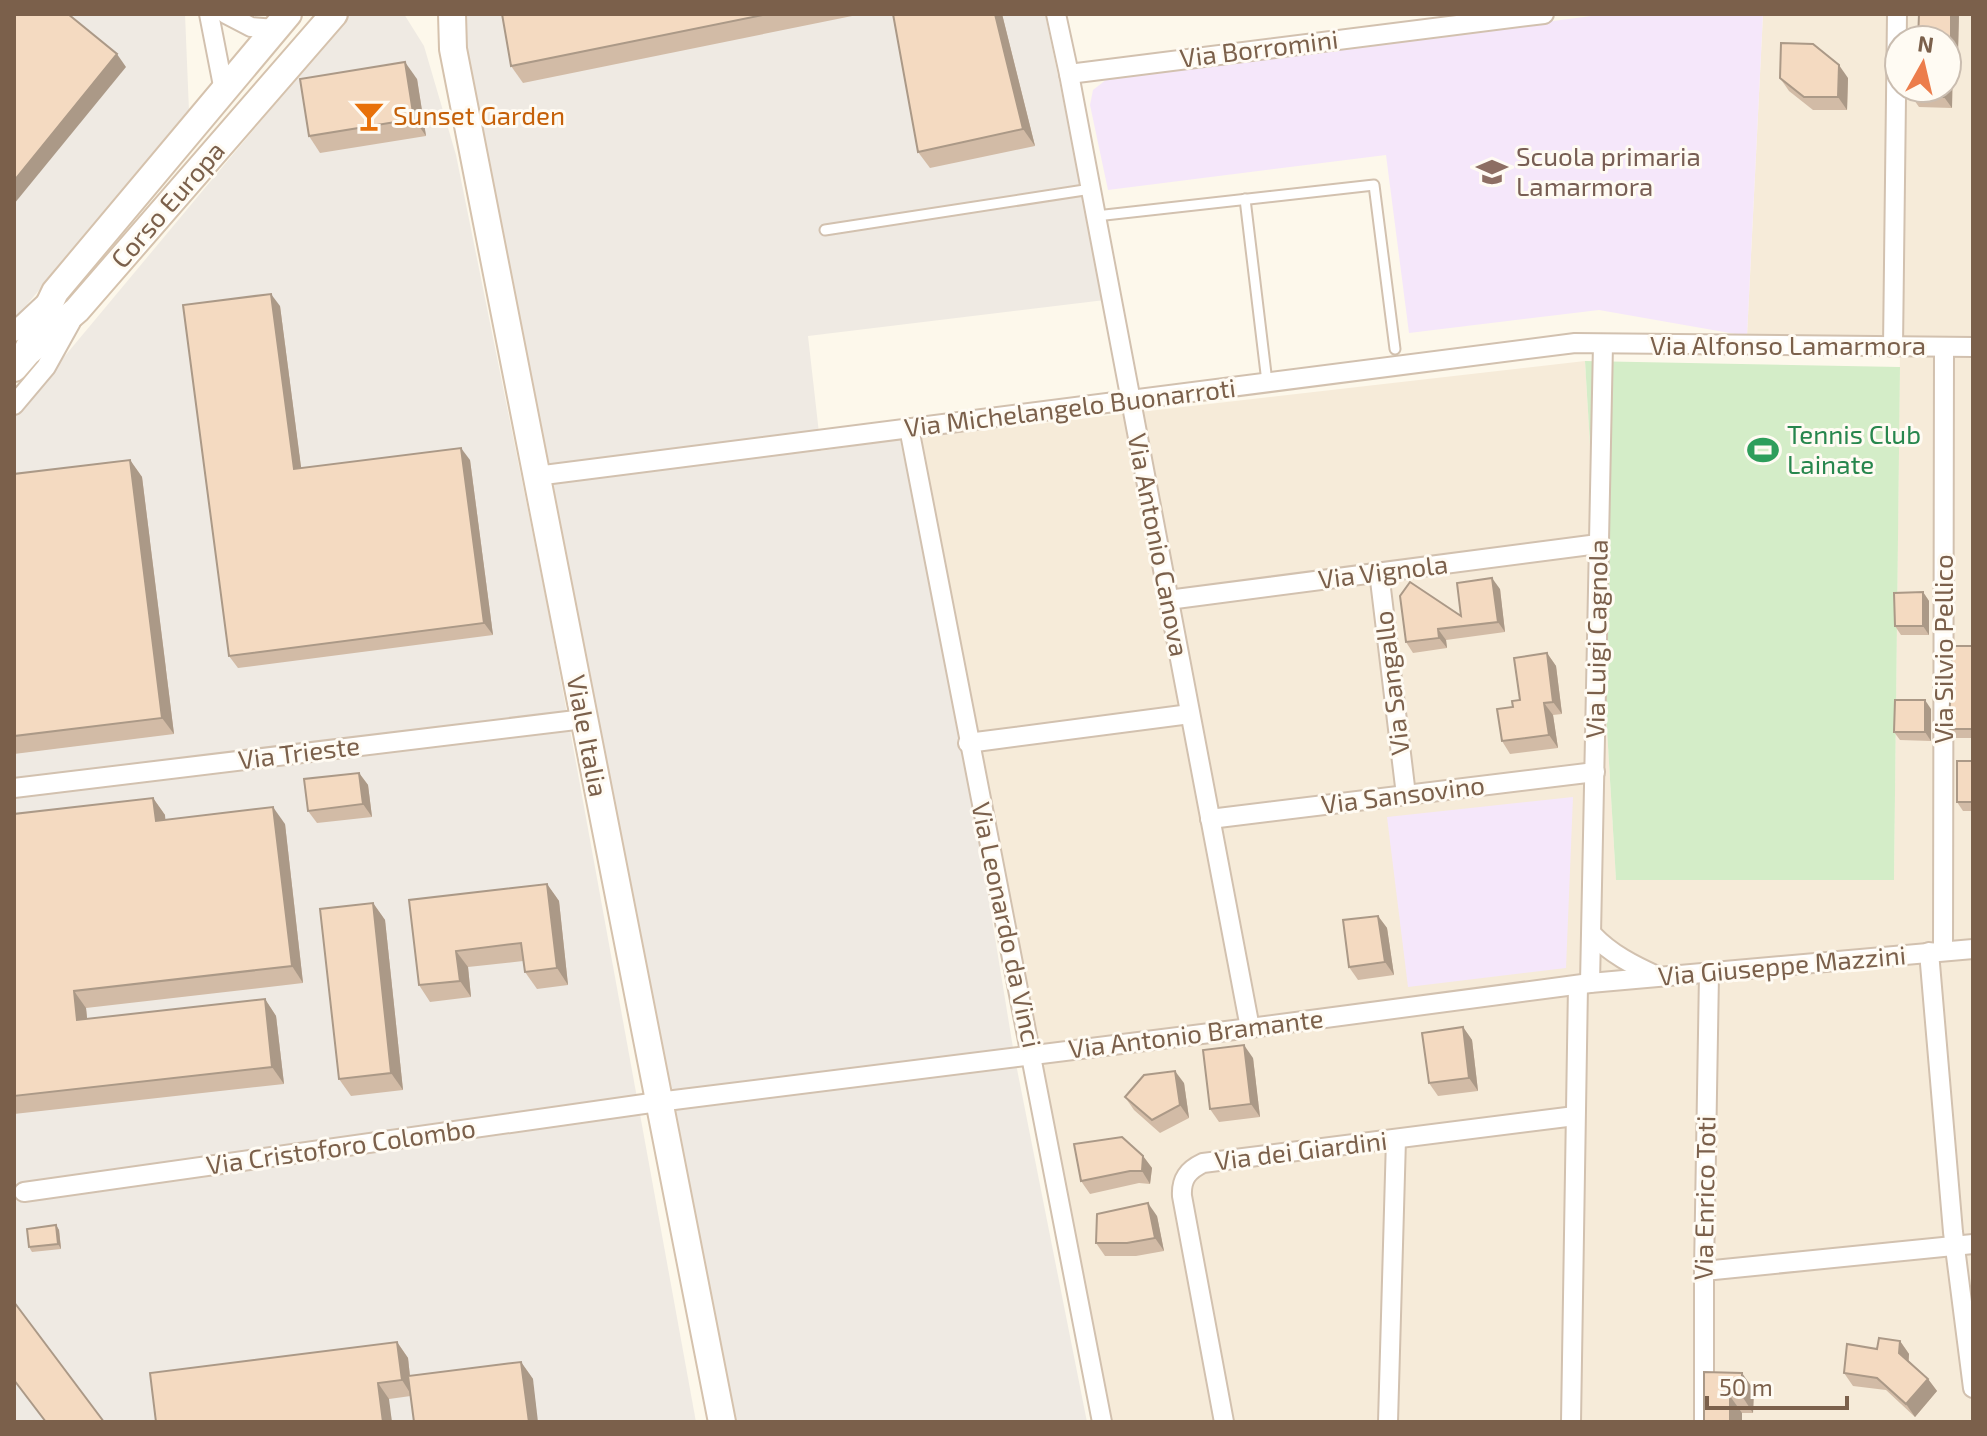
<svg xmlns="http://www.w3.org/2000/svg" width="1987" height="1436" font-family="'Exo 2',sans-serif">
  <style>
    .residential { fill: #f6ebd9; fill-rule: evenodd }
    .industrial { fill: #efeae3 }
    .education { fill: #f5e7fa }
    .pitch { fill: #d4edc8 }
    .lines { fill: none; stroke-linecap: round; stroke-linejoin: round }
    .lane-casing { stroke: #d2c1af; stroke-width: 13 }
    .street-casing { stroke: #d2c1af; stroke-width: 22 }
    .secondary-casing { stroke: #d5c2ad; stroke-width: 30 }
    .lane { stroke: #fff; stroke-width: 9 }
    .street { stroke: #fff; stroke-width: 18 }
    .secondary { stroke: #fff; stroke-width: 26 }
    .wall { fill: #d2bba6 }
    .shaded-wall { fill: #ab9987 }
    .building { fill: #f4dac1; stroke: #ab9987; stroke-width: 2 }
    .labels { text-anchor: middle; stroke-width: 6; stroke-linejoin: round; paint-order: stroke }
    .street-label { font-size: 26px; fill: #7b604b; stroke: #fffbf3 }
    .food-label { font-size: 26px; fill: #c56008; stroke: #fffbf3; text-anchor: start }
    .education-label { font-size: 26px; fill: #785e54; stroke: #fffbf3; text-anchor: start }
    .leisure-label { font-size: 26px; fill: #27864d; stroke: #fffbf3; text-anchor: start }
  </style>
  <rect width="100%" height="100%" fill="#fdf8eb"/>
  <g class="residential">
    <path d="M1763,14h210v324l-226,-2zM1899,40h48v48h-48z"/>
    <polygon points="1973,352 1973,1422 1105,1422 913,438 1585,361 1616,880 1894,880 1900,353"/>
  </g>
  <g class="industrial">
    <polygon points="14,14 185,14 189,111 14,320"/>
    <polygon points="350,14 404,14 424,46 456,155 548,609 696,1422 14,1422 14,417"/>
    <polygon points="459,14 1045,14 1105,300 808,336 821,451 900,439 963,741 1014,1054 1087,1422 727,1422"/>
  </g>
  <g class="education">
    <polygon points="1607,14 1763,14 1747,336 1599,310 1409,333 1386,155 1108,190 1090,105 1093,90 1107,79"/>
    <polygon points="1573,797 1566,968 1408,987 1387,817"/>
  </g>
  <polygon class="pitch" points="1585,361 1900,367 1894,880 1616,880"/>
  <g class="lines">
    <defs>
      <g id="lane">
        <polyline points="1245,199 1267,382"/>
        <polyline points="1096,216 1374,185 1395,349"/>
        <polyline points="825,230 1091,189"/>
      </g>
      <g id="street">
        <polyline points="209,14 224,91"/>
        <polyline points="226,14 251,27 275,29"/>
        <polyline points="1056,14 1069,74 1250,1028"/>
        <polyline points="1069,74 1544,14"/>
        <polyline points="14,332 45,303"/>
        <polyline points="1893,347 1897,14"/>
        <polyline points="14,405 46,367 71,322"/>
        <polyline points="909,428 1102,1422"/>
        <polyline points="536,476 1575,343 1973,347"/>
        <polyline points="1379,572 1406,795"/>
        <polyline points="1168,600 1598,544"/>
        <polyline points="968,743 1190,714"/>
        <polyline points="14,788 584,719"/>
        <polyline points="1210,819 1595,772"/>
        <path d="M1593,935c18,19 40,30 64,41"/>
        <polyline points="1943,951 1944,347"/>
        <polyline points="1929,952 1953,1232 1973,1388"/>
        <polyline points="1590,983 1603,344"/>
        <polyline points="24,1192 658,1102 1250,1028 1590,983 1973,949"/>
        <polyline points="1704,1271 1973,1244"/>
        <path d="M1224,1422l-42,-226c-1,-17 6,-26 21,-33l372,-47"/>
        <polyline points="1388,1422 1396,1139"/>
        <polyline points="1571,1422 1578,985"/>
        <polyline points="1704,1422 1704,1271 1709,974"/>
      </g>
      <g id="secondary">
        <polyline points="452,14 453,49 722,1422"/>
        <polyline points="28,349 55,292 288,14"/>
        <polyline points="14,368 27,353 77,310 334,14"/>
      </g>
    </defs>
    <use href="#lane" class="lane-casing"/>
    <use href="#street" class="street-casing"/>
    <use href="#secondary" class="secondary-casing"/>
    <use href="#lane" class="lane"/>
    <use href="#street" class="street"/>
    <use href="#secondary" class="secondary"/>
  </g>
  <g class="wall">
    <polygon points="502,14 862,14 523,83 511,66"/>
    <polygon points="1002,14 1035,146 930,168 918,152"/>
    <polygon points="1959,14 1958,52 1953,52 1952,108 1919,107 1912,97 1947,88 1947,40"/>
    <polygon points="1780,78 1848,78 1847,110 1813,110 1789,91"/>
    <polygon points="417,79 426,136 320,153 309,136"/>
    <polygon points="280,306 301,468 470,460 493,635 238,668 229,656"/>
    <polygon points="130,460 142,477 174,734 14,754 14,474"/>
    <polygon points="1500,589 1505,632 1446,640 1447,648 1413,653 1406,642 1461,616"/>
    <polygon points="1923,592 1929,601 1929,635 1901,635 1895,626"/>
    <polygon points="1973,646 1973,738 1955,738 1949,729"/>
    <polygon points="1547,653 1556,666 1562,714 1553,715 1558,748 1510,754 1502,741 1513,707 1520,700"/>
    <polygon points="1931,709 1931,741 1900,740 1894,732"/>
    <polygon points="1973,761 1973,811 1963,811 1957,802"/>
    <polygon points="359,773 368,785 372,817 317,823 308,811"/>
    <polygon points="153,798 165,815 165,820 285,824 303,983 86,1008 87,1019 265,999 276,1016 284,1084 14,1114 14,814"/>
    <polygon points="547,884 559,901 568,985 537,989 525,972 523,961 468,967 471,997 430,1002 419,985 409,900"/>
    <polygon points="373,903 385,920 403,1090 351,1096 339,1079"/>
    <polygon points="1378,916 1387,928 1394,975 1358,980 1349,967"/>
    <polygon points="1463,1027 1472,1040 1478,1091 1438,1096 1429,1083"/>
    <polygon points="1253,1058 1260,1117 1219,1122 1210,1109"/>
    <polygon points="1184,1083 1189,1118 1160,1133 1134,1110 1125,1097"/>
    <polygon points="1143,1156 1152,1168 1150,1184 1139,1183 1090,1194 1081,1181"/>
    <polygon points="1157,1216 1164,1251 1136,1256 1105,1256 1096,1243"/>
    <polygon points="56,1225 59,1230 61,1249 32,1252 29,1247"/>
    <polygon points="1900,1341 1909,1354 1909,1361 1928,1379 1937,1391 1915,1417 1886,1390 1853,1386 1844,1373 1877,1349"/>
    <polygon points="397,1342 408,1358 410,1376 521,1362 533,1379 389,1399 156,1422"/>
    <polygon points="1704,1372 1754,1390 1753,1413 1742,1413 1742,1422 1704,1422"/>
  </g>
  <g class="shaded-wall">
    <polygon points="995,14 1002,14 1035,146 1023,129"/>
    <polygon points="1951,14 1959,14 1958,52 1951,42"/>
    <polygon points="1947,44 1953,52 1952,108 1944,97 1945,88 1947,88"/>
    <polygon points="117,54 126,67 14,204 14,181"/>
    <polygon points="405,62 417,79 426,136 414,119"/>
    <polygon points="1839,65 1848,78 1847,110 1838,97"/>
    <polygon points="271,294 280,306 303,482 294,469"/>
    <polygon points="461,448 470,460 493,635 484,623"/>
    <polygon points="130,460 142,477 174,734 162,718"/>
    <polygon points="1492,578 1500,589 1505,632 1498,622"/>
    <polygon points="1923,592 1929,601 1929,635 1923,626"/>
    <polygon points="1438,629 1446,640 1447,648 1439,638"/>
    <polygon points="1547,653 1556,666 1562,714 1553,702"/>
    <polygon points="1925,700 1931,709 1931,741 1925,732"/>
    <polygon points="1544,703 1553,715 1558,748 1549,735"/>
    <polygon points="359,773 368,785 372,817 363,804"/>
    <polygon points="153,798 165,815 167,838 156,821"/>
    <polygon points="273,807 285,824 303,983 292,966"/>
    <polygon points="547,884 559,901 568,985 557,968"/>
    <polygon points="373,903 385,920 403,1090 391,1073"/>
    <polygon points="1378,916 1387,928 1394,975 1385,962"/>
    <polygon points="456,951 468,967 471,997 460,981"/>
    <polygon points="74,991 86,1008 89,1037 77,1020"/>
    <polygon points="265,999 276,1016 284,1084 272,1067"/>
    <polygon points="1463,1027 1472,1040 1478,1091 1469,1078"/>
    <polygon points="1244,1045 1253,1058 1260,1117 1251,1104"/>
    <polygon points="1175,1071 1184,1083 1189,1118 1180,1105"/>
    <polygon points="1143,1156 1152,1168 1150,1184 1142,1171"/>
    <polygon points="1148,1203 1157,1216 1164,1251 1155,1238"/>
    <polygon points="56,1225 59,1230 61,1249 58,1244"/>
    <polygon points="1900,1341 1909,1354 1908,1365 1899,1353"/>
    <polygon points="397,1342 408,1358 412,1396 402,1380"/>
    <polygon points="521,1362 533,1379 538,1422 529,1422"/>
    <polygon points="1742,1373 1754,1390 1753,1413 1742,1396"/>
    <polygon points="1928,1379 1937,1391 1915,1417 1906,1404"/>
    <polygon points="378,1383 389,1399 392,1422 383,1422"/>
    <polygon points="1730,1396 1742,1413 1742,1422 1730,1422"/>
  </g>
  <g class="building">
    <polygon points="14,14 68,14 117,54 14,181"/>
    <polygon points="502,14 768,14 511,66"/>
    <polygon points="893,14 995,14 1023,129 918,152"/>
    <polygon points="1919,14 1951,14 1951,42 1947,42 1947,40 1918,40"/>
    <polygon points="1781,43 1813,44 1839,65 1838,97 1804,97 1780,78"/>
    <polygon points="405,62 414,119 309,136 300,79"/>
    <polygon points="1912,88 1945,88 1944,97 1912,97"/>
    <polygon points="271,294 294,469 461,448 484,623 229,656 183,305"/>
    <polygon points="130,460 162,718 14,736 14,474"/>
    <polygon points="1492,578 1498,622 1438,629 1439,638 1406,642 1400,596 1410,582 1461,616 1457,583"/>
    <polygon points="1923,592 1923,626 1895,626 1894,593"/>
    <polygon points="1952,646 1973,646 1973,729 1949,729"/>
    <polygon points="1547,653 1553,702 1544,703 1549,735 1502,741 1497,709 1513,707 1512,701 1520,700 1514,658"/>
    <polygon points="1895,700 1925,700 1925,732 1894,732"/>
    <rect x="1957" y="761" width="16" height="41"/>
    <polygon points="359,773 363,804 308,811 304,779"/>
    <polygon points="153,798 156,821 273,807 292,966 74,991 77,1020 265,999 272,1067 14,1096 14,814"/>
    <polygon points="547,884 557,968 525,972 521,943 456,951 460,981 419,985 409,900"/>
    <polygon points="373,903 391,1073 339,1079 320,909"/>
    <polygon points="1378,916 1385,962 1349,967 1343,920"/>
    <polygon points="1463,1027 1469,1078 1429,1083 1422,1033"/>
    <polygon points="1244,1045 1251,1104 1210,1109 1203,1050"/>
    <polygon points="1175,1071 1180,1105 1152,1120 1125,1097 1144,1075"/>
    <polygon points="1122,1137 1143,1156 1142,1171 1130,1171 1081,1181 1074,1144"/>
    <polygon points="1148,1203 1155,1238 1127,1243 1096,1243 1097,1214"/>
    <polygon points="56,1225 58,1244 29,1247 27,1229"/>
    <polygon points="14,1302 104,1422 46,1422 14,1380"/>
    <polygon points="1879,1338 1900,1341 1899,1353 1928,1379 1906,1404 1877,1378 1844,1373 1847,1344 1877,1349"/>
    <polygon points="397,1342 402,1380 378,1383 383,1422 156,1422 150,1373"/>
    <polygon points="521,1362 529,1422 414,1422 408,1376"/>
    <polygon points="1704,1372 1742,1373 1742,1396 1730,1396 1730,1422 1704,1422"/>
  </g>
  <defs>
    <symbol id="bar-bare" viewBox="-9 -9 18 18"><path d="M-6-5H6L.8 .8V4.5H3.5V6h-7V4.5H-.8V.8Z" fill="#e8710a" stroke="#fffbf3" stroke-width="2.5" paint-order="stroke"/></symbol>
    <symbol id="school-bare" viewBox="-9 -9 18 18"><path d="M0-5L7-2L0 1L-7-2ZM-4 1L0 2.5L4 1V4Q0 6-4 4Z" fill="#8d6e63" stroke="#fffbf3" stroke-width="2.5" paint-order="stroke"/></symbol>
    <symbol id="stadium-bare" viewBox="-9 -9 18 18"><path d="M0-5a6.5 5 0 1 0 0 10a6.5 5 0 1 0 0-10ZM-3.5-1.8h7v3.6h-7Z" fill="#2e9e5b" stroke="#fffbf3" stroke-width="2.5" paint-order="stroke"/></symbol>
  </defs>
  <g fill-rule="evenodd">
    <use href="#bar-bare" x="347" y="94" width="44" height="44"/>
    <use href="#school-bare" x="1470" y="150" width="44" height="44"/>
    <use href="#stadium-bare" x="1741" y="428" width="44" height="44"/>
  </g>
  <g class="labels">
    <g class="street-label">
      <text transform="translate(1259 49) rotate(-7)" y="9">Via Borromini</text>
      <text transform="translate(168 205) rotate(-49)" y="9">Corso Europa</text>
      <text x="1788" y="355">Via Alfonso Lamarmora</text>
      <text transform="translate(1070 408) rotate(-7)" y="9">Via Michelangelo Buonarroti</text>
      <text transform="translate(1158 545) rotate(79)" y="9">Via Antonio Canova</text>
      <text transform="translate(1383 572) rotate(-7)" y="9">Via Vignola</text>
      <text transform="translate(1597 639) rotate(-89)" y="9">Via Luigi Cagnola</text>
      <text transform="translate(1944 649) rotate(-90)" y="9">Via Silvio Pellico</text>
      <text transform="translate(1392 683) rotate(-97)" y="9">Via Sangallo</text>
      <text transform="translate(587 736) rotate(79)" y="9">Viale Italia</text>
      <text transform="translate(299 753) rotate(-7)" y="9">Via Trieste</text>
      <text transform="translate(1403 795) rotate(-7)" y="9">Via Sansovino</text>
      <text transform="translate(1006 925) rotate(78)" y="9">Via Leonardo da Vinci</text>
      <text transform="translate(1782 966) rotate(-5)" y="9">Via Giuseppe Mazzini</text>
      <text transform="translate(1196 1034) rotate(-7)" y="9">Via Antonio Bramante</text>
      <text transform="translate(341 1147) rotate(-8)" y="9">Via Cristoforo Colombo</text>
      <text transform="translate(1301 1151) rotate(-7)" y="9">Via dei Giardini</text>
      <text transform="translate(1705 1198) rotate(-89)" y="9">Via Enrico Toti</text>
    </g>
    <g class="food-label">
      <text x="393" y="125">Sunset Garden</text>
    </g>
    <g class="education-label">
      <text x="1516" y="166">Scuola primaria<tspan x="1516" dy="30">Lamarmora</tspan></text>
    </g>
    <g class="leisure-label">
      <text x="1787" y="444">Tennis Club<tspan x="1787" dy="30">Lainate</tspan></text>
    </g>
  </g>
  <rect width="1987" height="1436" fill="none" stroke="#7b604b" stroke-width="32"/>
  <g transform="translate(1923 64) rotate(8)"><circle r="38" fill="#fffbf3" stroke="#cabdb0" stroke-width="2"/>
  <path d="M0-6L14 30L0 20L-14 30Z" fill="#ec7d4c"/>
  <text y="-12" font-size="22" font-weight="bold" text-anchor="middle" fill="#7b604b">N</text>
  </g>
  <path d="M1707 1396v12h140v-12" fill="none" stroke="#7b604b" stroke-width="4"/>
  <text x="1719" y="1396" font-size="24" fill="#7b604b" stroke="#fffbf3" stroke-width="6" paint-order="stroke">50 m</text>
</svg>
